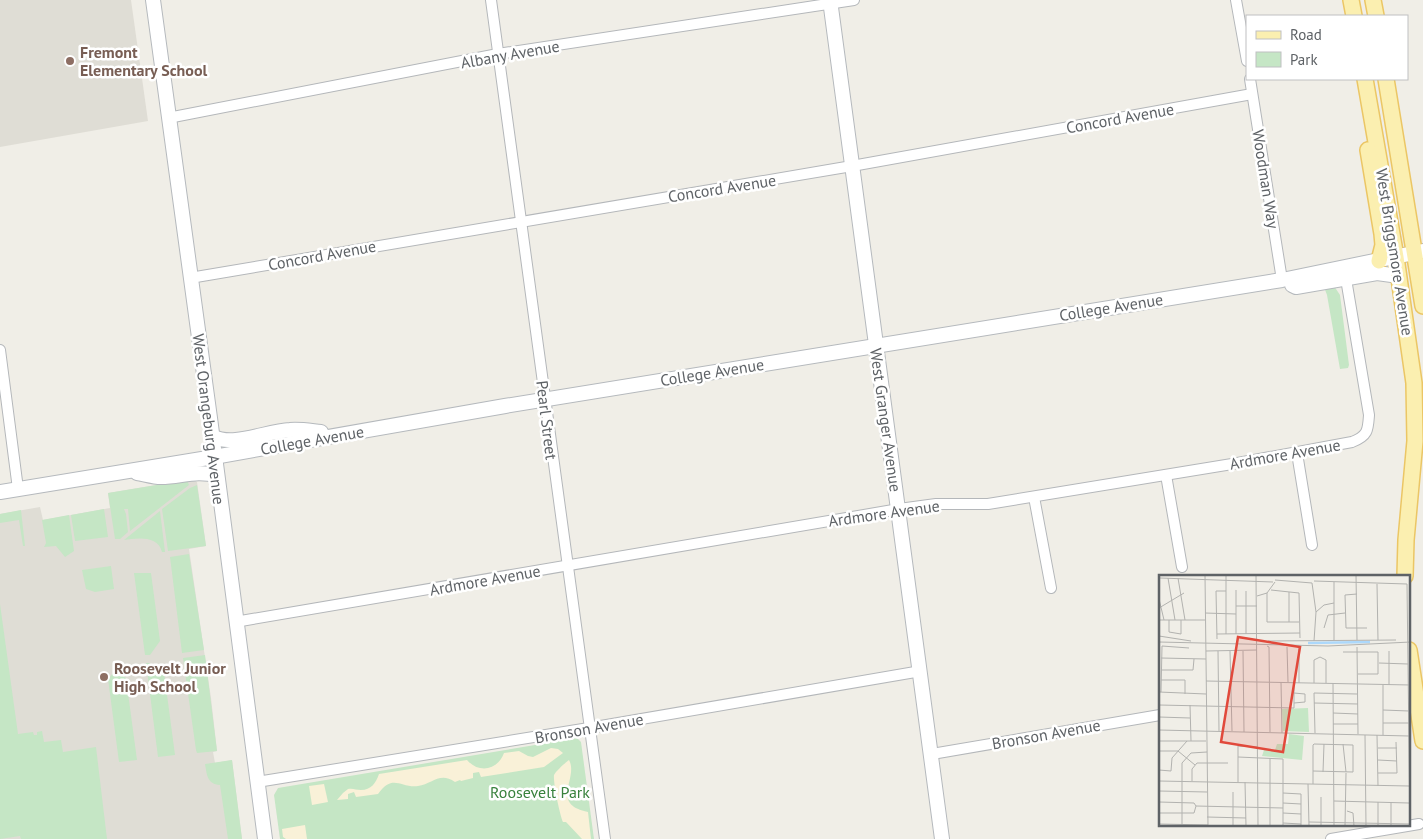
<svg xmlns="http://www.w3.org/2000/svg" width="1423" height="839" font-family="'PT Sans',sans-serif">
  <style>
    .education { fill: #dfddd5 }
    .green { fill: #c5e6c5 }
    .sand { fill: #f9f1d8 }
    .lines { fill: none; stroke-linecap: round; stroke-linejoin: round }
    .street-casing { stroke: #b4b7ba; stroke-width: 12 }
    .secondary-casing { stroke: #b5b9bd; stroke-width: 16 }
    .primary-casing { stroke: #ebc665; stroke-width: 18 }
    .street { stroke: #fff; stroke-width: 10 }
    .secondary { stroke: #fff; stroke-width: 14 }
    .primary { stroke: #fbefb0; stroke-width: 15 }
    .education-dot { fill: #8d6e63; stroke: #fff; stroke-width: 2 }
    .labels { text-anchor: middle; stroke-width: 5; stroke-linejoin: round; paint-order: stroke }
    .education-label { font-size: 16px; font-weight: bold; fill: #785e54; stroke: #fff; text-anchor: start }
    .street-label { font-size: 16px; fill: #5e6266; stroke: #fff }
    .park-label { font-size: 16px; fill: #39823d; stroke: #fff }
    .inset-river { fill: none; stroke: #acd8fb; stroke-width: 2.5 }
    .inset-road { fill: none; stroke: #b2b2af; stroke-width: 1 }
    .view { fill: #e1493b; fill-opacity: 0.15; stroke: #e1493b; stroke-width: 2.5 }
    .inset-edge { fill: none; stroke: #5e6266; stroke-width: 2.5 }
  </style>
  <rect width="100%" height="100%" fill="#f0eee7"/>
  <g class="education">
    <polygon points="0,0 131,0 148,121 0,147"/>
    <polygon points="192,479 197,482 206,546 189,549 211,698 217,751 213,752 215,763 232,760 242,839 0,839 0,514 40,507 43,520 110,508 108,493"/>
  </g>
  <g class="green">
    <polygon points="1334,286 1340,295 1349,365 1348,368 1340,369 1327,295 1324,287"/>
    <polygon points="187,480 189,485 130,531 128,509 124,509 126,514 128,532 120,539 115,539 108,493"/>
    <polygon points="197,485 206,546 168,551 162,509 190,488"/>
    <polygon points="104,509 108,537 75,541 71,515"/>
    <polygon points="21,510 25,546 23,546 19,520 0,523 0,514"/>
    <path d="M160,511l5,41h-3c-4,-17 -25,-14 -38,-12z"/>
    <polygon points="69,515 74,551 65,557 56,546 44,547 46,543 42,520"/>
    <polygon points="189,554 204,650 182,653 170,557"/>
    <polygon points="111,566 114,589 95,592 86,589 82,570"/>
    <polygon points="134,573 151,573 160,641 150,655 145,655"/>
    <polygon points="0,604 18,734 33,732 34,735 37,735 37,732 42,731 44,742 61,740 63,752 96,747 107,839 21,839 20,836 0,839"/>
    <polygon points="205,655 217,751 197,753 196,750 183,658"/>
    <polygon points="146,663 149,663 164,672 175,755 158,757"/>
    <polygon points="115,671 126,678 137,760 119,762 108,679"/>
    <polygon points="577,738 581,742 594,839 280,839 274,795 278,788"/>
    <path d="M232,760l10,79h-14l-8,-54c-13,-1 -13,-10 -15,-21z"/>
  </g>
  <g class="sand">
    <path d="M551,748l7,1 5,4 -19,14 -63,10 -2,-5 -6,1v5l-12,3 -1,-1 -5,2c-15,-11 -23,2 -37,4 -18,2 -25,-13 -40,8l-22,3 -2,-5 -6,2v5l-11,1 6,-7 5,-4c5,-1 8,1 13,1 10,0 15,-7 18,-16l88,-14c12,14 31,10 37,-7l15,-2 9,5 5,1z"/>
    <path d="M569,760c10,18 -20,44 19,52l3,27h-9l-16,-17h-3c-3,-7 -10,-39 -9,-47 2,-4 11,-12 15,-15z"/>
    <polygon points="324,784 328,802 312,805 309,786"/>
    <polygon points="305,825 307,839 286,839 283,837 282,829"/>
  </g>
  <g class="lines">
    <defs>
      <g id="street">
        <polyline points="491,0 605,839"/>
        <polyline points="1236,0 1247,61"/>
        <polyline points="1250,79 1282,280"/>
        <polyline points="168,118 498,54 854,0"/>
        <polyline points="190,278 852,166 1252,94"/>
        <polyline points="0,350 18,489"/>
        <polyline points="1297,453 1312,545"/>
        <polyline points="1166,475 1182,567"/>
        <polyline points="1034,497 1051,588"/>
        <path d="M235,622l664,-113 37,-5h52l244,-40 120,-22c16,-6 16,-12 17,-27l-24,-142"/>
        <polyline points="932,754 1160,715"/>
        <polyline points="257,782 589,728 921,671"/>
        <polyline points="1331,839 1419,824"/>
      </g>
      <g id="secondary">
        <polyline points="153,0 210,418 265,839"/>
        <polyline points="830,0 942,839"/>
        <polyline points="1292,285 1296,287 1377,273 1399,276"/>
        <path d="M212,436c21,12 54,-5 78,-6 10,-1 21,1 31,2"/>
        <path d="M137,473c7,1 16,4 24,4 20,0 36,-8 56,-1"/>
        <polyline points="0,492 214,457 505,406 1282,280 1423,251"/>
      </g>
      <g id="primary">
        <polyline points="1351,0 1354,16"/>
        <polyline points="1373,0 1376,16"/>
        <polyline points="1365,79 1396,257 1414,383 1415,441 1406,540 1405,576"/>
        <polyline points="1386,79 1423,306"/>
        <polyline points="1368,150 1382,234 1383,245 1379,261"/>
        <polyline points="1409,650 1423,741"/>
      </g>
    </defs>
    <use href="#street" class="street-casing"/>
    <use href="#secondary" class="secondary-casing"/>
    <use href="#primary" class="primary-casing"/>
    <use href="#street" class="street"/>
    <use href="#secondary" class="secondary"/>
    <use href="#primary" class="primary"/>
  </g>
  <g class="education-dot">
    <circle cx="70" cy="61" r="5"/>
    <circle cx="104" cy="677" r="5"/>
  </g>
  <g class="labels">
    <g class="education-label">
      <text x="80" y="58">Fremont<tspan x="80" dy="18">Elementary School</tspan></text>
      <text x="114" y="674">Roosevelt Junior<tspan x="114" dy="18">High School</tspan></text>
    </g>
    <g class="street-label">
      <text transform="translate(510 54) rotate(-10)" y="6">Albany Avenue</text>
      <text transform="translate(1120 118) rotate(-10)" y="6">Concord Avenue</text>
      <text transform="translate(1266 179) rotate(81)" y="6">Woodman Way</text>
      <text transform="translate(722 188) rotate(-9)" y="6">Concord Avenue</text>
      <text transform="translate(1395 252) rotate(81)" y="6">West Briggsmore Avenue</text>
      <text transform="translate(322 255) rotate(-10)" y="6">Concord Avenue</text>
      <text transform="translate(1111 307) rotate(-9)" y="6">College Avenue</text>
      <text transform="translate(712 372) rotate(-9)" y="6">College Avenue</text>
      <text transform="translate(209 419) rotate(83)" y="6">West Orangeburg Avenue</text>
      <text transform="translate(547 420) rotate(83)" y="6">Pearl Street</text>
      <text transform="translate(886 420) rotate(82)" y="6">West Granger Avenue</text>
      <text transform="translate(312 440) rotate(-10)" y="6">College Avenue</text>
      <text transform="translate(1285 454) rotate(-10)" y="6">Ardmore Avenue</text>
      <text transform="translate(884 513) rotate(-8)" y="6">Ardmore Avenue</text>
      <text transform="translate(485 580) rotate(-10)" y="6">Ardmore Avenue</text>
      <text transform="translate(589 728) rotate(-10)" y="6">Bronson Avenue</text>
      <text transform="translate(1046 734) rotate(-10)" y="6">Bronson Avenue</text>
    </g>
    <g class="park-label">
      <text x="540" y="798">Roosevelt Park</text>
    </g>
  </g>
  <g transform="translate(1159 575)">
    <rect width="251" height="251" fill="#f0eee7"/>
    <path d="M149,133l1,24 -26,-1 -1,-22zM130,159l15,2 -2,24 -40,-4 2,-6h11l2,-6h11z" fill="#c5e6c5"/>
    <path class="inset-river" d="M149,68l62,-1"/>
    <path class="inset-road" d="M46,0l3,251M67,0v59M97,0l2,251M197,0l1,65M1,3l113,4M9,3l7,42M19,3l7,42M116,5l37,3M155,6l93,3M175,7v58M153,8l4,29M218,9l1,56M248,9l3,242M77,15v44M112,15l28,3 1,45M87,16v43M130,17v30M108,18v29h32M198,19l-12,1 1,33h21M98,21l10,-3 8,-11M0,24l5,21M77,31h21M0,33l25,-15M46,38l31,1M0,45h46M10,45v12l12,2v-14M165,53l4,-13 17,-2M58,59l83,-1M0,61l32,5M58,64l-1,-48h10M109,66l128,-1M155,66l2,-29 8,-7 10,-2M0,67l169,4 83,-4M108,71l2,1 1,85M128,72l1,35M140,72v36M198,72l1,87M47,76l51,-1M59,76l1,80M71,76l2,80M84,76l1,81M230,76v34M184,77h35v22h-20M161,82l6,3v23M2,83l45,1M220,88l29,1M2,95h32l1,-11M2,105h24v14M47,106l205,4M122,107l1,51M155,108v-23l6,-3M174,108l1,143M224,110v50M0,117l47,2M2,117l1,-46 27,2M135,118l11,1v8l-11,1M155,128l44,1M0,130l135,3v-26M31,130l1,36M224,135l26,1M174,138l25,1M0,142l31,1M224,148h26M174,149h25M0,155l250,6M156,158l-1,-40 43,1M206,160l1,91M218,160l1,51M0,166h47M184,169l3,28M219,173h19M0,176h19l17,14M79,182l45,2v67M111,183v68M219,185l19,1M0,195l12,1 1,-13 15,-17M154,196l40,1v-27l-39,-1 -1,1v39M164,197l1,-28M219,198h19l-1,-31M0,206l250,5M33,206v-12l5,-6h31M79,207v-36l19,1M86,207l1,44M149,209l1,42M0,216l48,1M124,218l18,1v32M162,222v29M175,226l75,2M0,227l35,1 2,3M219,227v24M232,227v24M124,228l18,1M37,231l87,2M188,236l6,2 1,13M0,238h35l2,-7M124,238l18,1M48,242l39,1M150,247l101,2M124,248l18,1M0,249l49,1M23,251v-63l9,-10 16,-1M74,251v-34M186,251l1,-53"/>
    <path class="view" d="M79,62l62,10 -17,105 -62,-10z"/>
    <rect width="251" height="251" class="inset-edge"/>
  </g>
  <rect x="1246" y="15" width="162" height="65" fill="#ffffff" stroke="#bfc0c2"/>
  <rect x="1256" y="31" width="25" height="8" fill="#fbefb0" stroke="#bfc0c2"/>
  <text x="1290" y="40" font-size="15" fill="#5e6266">Road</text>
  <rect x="1256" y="52" width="25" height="15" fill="#c5e6c5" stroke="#bfc0c2"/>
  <text x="1290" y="65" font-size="15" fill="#5e6266">Park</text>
</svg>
